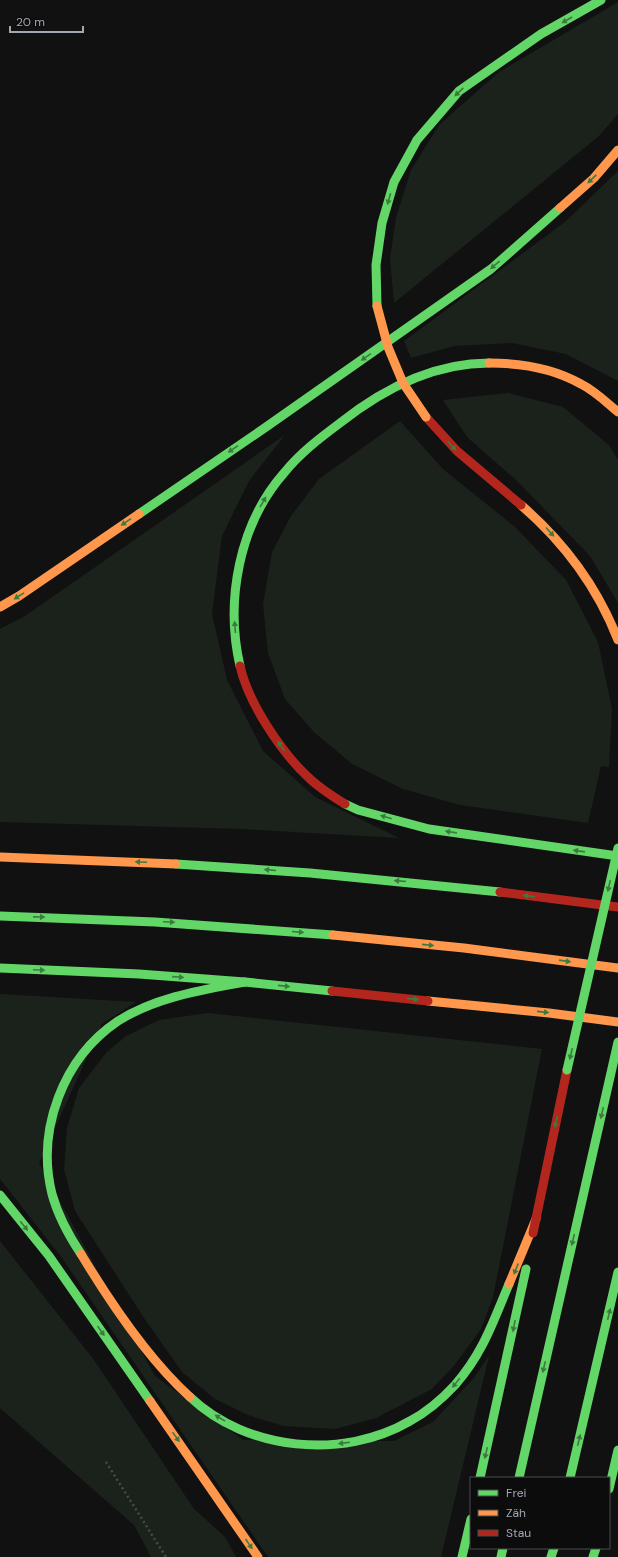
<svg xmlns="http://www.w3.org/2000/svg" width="618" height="1557" font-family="'DM Sans',sans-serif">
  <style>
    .green { fill: #1b221c }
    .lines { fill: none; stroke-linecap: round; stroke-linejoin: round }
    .path { stroke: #47494c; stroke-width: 2.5; stroke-dasharray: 2 3; stroke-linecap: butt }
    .fast { stroke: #63d668; stroke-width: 9 }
    .slow { stroke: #ff974d; stroke-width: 9 }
    .jam { stroke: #b3261e; stroke-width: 9 }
    .fast-bridge { stroke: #63d668; stroke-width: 9 }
    .slow-bridge { stroke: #ff974d; stroke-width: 9 }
    .oneway { fill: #3c7b3f }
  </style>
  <rect width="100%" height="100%" fill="#111"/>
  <g class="green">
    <polygon points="618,2 618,114 599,136 394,303 390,259 396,217 411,170 439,125 499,72"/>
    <polygon points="618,171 618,381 566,354 512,343 454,346 411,358 404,341 565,222"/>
    <polygon points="508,393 563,407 609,445 618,460 618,603 590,556 516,480 467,437 443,400"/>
    <polygon points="400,421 443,469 515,527 566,580 598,642 612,709 609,767 601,766 588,823 460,805 403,789 352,764 314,732 285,699 268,653 263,604 272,552 291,516 319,479"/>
    <polygon points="285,435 249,481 222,536 212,614 227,680 263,751 315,797 399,838 241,829 0,822 0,629 25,616"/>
    <polygon points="0,994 136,1002 102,1024 39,1163 155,1376 243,1440 394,1441 433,1422 473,1379 489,1356 441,1557 268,1557 62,1258 0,1179"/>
    <polygon points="208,1013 542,1049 493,1297 481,1329 453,1367 432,1389 376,1418 335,1429 283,1426 248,1415 215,1399 182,1372 144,1318 75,1211 64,1169 67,1128 79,1088 106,1053 126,1036 159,1020"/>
    <polygon points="0,1241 94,1360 194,1509 225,1537 236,1557 151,1557 134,1525 0,1408"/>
  </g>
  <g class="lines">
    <polyline class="path" points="106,1462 166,1557"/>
    <g class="fast">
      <polyline points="377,306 376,265 382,223 394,182 417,140 459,91 541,34 601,0"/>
      <polyline points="139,514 266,427 491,269 560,208"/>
      <path d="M240,666c-15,-65 -1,-142 44,-193 16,-20 36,-35 56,-50 43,-34 93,-60 149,-60"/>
      <polyline points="345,804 358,810 429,829 618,856"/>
      <polyline points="176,864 310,873 500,892"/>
      <polyline points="0,916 155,922 333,935"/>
      <polyline points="0,968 139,974 245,982 332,991"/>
      <polyline points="0,1195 49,1256 150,1401"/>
      <path d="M81,1254c-12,-18 -23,-38 -29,-60 -16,-64 11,-136 66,-173 38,-24 84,-31 127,-39"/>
      <path d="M190,1397c57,54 153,63 220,24 17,-9 32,-22 45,-36 28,-32 38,-63 54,-101"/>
      <polyline points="480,1478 526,1269"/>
      <polyline points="519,1478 618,1042"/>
      <polyline points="570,1478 618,1272"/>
      <polyline points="609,1489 618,1450"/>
      <polyline points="462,1557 471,1519"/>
      <polyline points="501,1557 503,1548"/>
      <polyline points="551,1557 554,1548"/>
      <polyline points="593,1557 596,1548"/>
    </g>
    <g class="slow">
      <polyline points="560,208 594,178 618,150"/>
      <path d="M489,363c31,0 64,5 92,21 14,7 25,18 37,28"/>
      <path d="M521,505c44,38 76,81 97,135"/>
      <polyline points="0,607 19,596 139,514"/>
      <polyline points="0,857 176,864"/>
      <polyline points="333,935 464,948 618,968"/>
      <polyline points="428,1001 549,1013 618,1022"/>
      <path d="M81,1254c29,48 68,106 109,143"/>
      <polyline points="509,1284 536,1219"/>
      <polyline points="150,1401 258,1557"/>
    </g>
    <g class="jam">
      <polyline points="426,417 457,451 521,505"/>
      <path d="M240,666c8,36 41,86 68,111 11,11 24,19 37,27"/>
      <polyline points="500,892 618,907"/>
      <polyline points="332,991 428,1001"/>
      <polyline points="533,1233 567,1070"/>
    </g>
    <polyline class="fast-bridge" points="567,1070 618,848"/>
    <polyline class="slow-bridge" points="377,306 388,347 403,383 426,417"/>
  </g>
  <defs><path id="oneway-solid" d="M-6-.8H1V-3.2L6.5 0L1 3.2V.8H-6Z"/></defs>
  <g class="oneway">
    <use href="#oneway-solid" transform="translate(567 20) rotate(150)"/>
    <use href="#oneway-solid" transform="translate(459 92) rotate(137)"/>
    <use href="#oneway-solid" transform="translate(592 179) rotate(136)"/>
    <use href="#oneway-solid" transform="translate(389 199) rotate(106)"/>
    <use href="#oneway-solid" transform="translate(495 265) rotate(140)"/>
    <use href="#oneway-solid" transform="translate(366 357) rotate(145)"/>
    <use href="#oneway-solid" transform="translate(452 446) rotate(47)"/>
    <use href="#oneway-solid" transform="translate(233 449) rotate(146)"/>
    <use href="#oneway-solid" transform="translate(263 502) rotate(-60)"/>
    <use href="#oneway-solid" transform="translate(126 522) rotate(146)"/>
    <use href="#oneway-solid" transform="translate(550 532) rotate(48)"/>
    <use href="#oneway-solid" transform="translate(19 596) rotate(148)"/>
    <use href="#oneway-solid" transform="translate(235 627) rotate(-94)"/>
    <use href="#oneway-solid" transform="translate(281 746) rotate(-124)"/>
    <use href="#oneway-solid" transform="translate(386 817) rotate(-164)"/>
    <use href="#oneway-solid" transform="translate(451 832) rotate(-172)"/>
    <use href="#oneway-solid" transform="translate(579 851) rotate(-172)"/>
    <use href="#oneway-solid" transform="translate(141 862) rotate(-178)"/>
    <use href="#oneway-solid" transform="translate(270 870) rotate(-175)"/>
    <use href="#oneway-solid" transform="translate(400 881) rotate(-175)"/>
    <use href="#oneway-solid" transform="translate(609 886) rotate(103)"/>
    <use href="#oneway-solid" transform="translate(529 896) rotate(-173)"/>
    <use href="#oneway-solid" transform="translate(39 917) rotate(1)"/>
    <use href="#oneway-solid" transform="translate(169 922) rotate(2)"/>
    <use href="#oneway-solid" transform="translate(298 932) rotate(5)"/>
    <use href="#oneway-solid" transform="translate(428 945) rotate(6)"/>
    <use href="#oneway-solid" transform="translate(565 961) rotate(8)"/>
    <use href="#oneway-solid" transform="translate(39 970) rotate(3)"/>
    <use href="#oneway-solid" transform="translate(178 977) rotate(4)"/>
    <use href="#oneway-solid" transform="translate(284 986) rotate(6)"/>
    <use href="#oneway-solid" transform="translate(413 999) rotate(6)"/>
    <use href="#oneway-solid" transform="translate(543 1012) rotate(6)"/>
    <use href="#oneway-solid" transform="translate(571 1054) rotate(103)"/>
    <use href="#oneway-solid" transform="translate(602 1113) rotate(103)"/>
    <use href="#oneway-solid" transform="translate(556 1122) rotate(102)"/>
    <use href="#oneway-solid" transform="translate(24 1226) rotate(51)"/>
    <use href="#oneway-solid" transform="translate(573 1240) rotate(103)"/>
    <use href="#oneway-solid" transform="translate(516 1269) rotate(112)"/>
    <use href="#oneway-solid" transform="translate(609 1314) rotate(-77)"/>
    <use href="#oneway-solid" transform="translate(514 1326) rotate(101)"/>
    <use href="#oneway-solid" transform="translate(101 1331) rotate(55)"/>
    <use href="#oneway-solid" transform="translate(544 1367) rotate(103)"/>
    <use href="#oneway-solid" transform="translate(456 1383) rotate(129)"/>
    <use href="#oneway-solid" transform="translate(220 1418) rotate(-148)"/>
    <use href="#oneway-solid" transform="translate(176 1437) rotate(55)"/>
    <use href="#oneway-solid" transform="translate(579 1440) rotate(-77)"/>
    <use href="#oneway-solid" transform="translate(344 1443) rotate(173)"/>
    <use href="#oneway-solid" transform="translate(486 1453) rotate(103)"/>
    <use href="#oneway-solid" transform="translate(249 1544) rotate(56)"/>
  </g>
  <rect x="470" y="1477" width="140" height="72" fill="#0c0c0d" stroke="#484a4f"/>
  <rect x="478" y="1490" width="20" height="6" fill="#63d668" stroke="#484a4f"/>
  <text x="506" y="1497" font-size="12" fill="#a2a8b3">Frei</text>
  <rect x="478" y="1510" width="20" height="6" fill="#ff974d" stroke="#484a4f"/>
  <text x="506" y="1517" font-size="12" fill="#a2a8b3">Zäh</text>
  <rect x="478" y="1530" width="20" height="6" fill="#b3261e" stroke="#484a4f"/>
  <text x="506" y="1537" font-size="12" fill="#a2a8b3">Stau</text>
  <path d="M10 26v6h73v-6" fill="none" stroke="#a2a8b3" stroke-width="2"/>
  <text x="16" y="26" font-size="12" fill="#a2a8b3" stroke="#0c0c0d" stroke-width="3" paint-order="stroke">20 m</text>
</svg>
